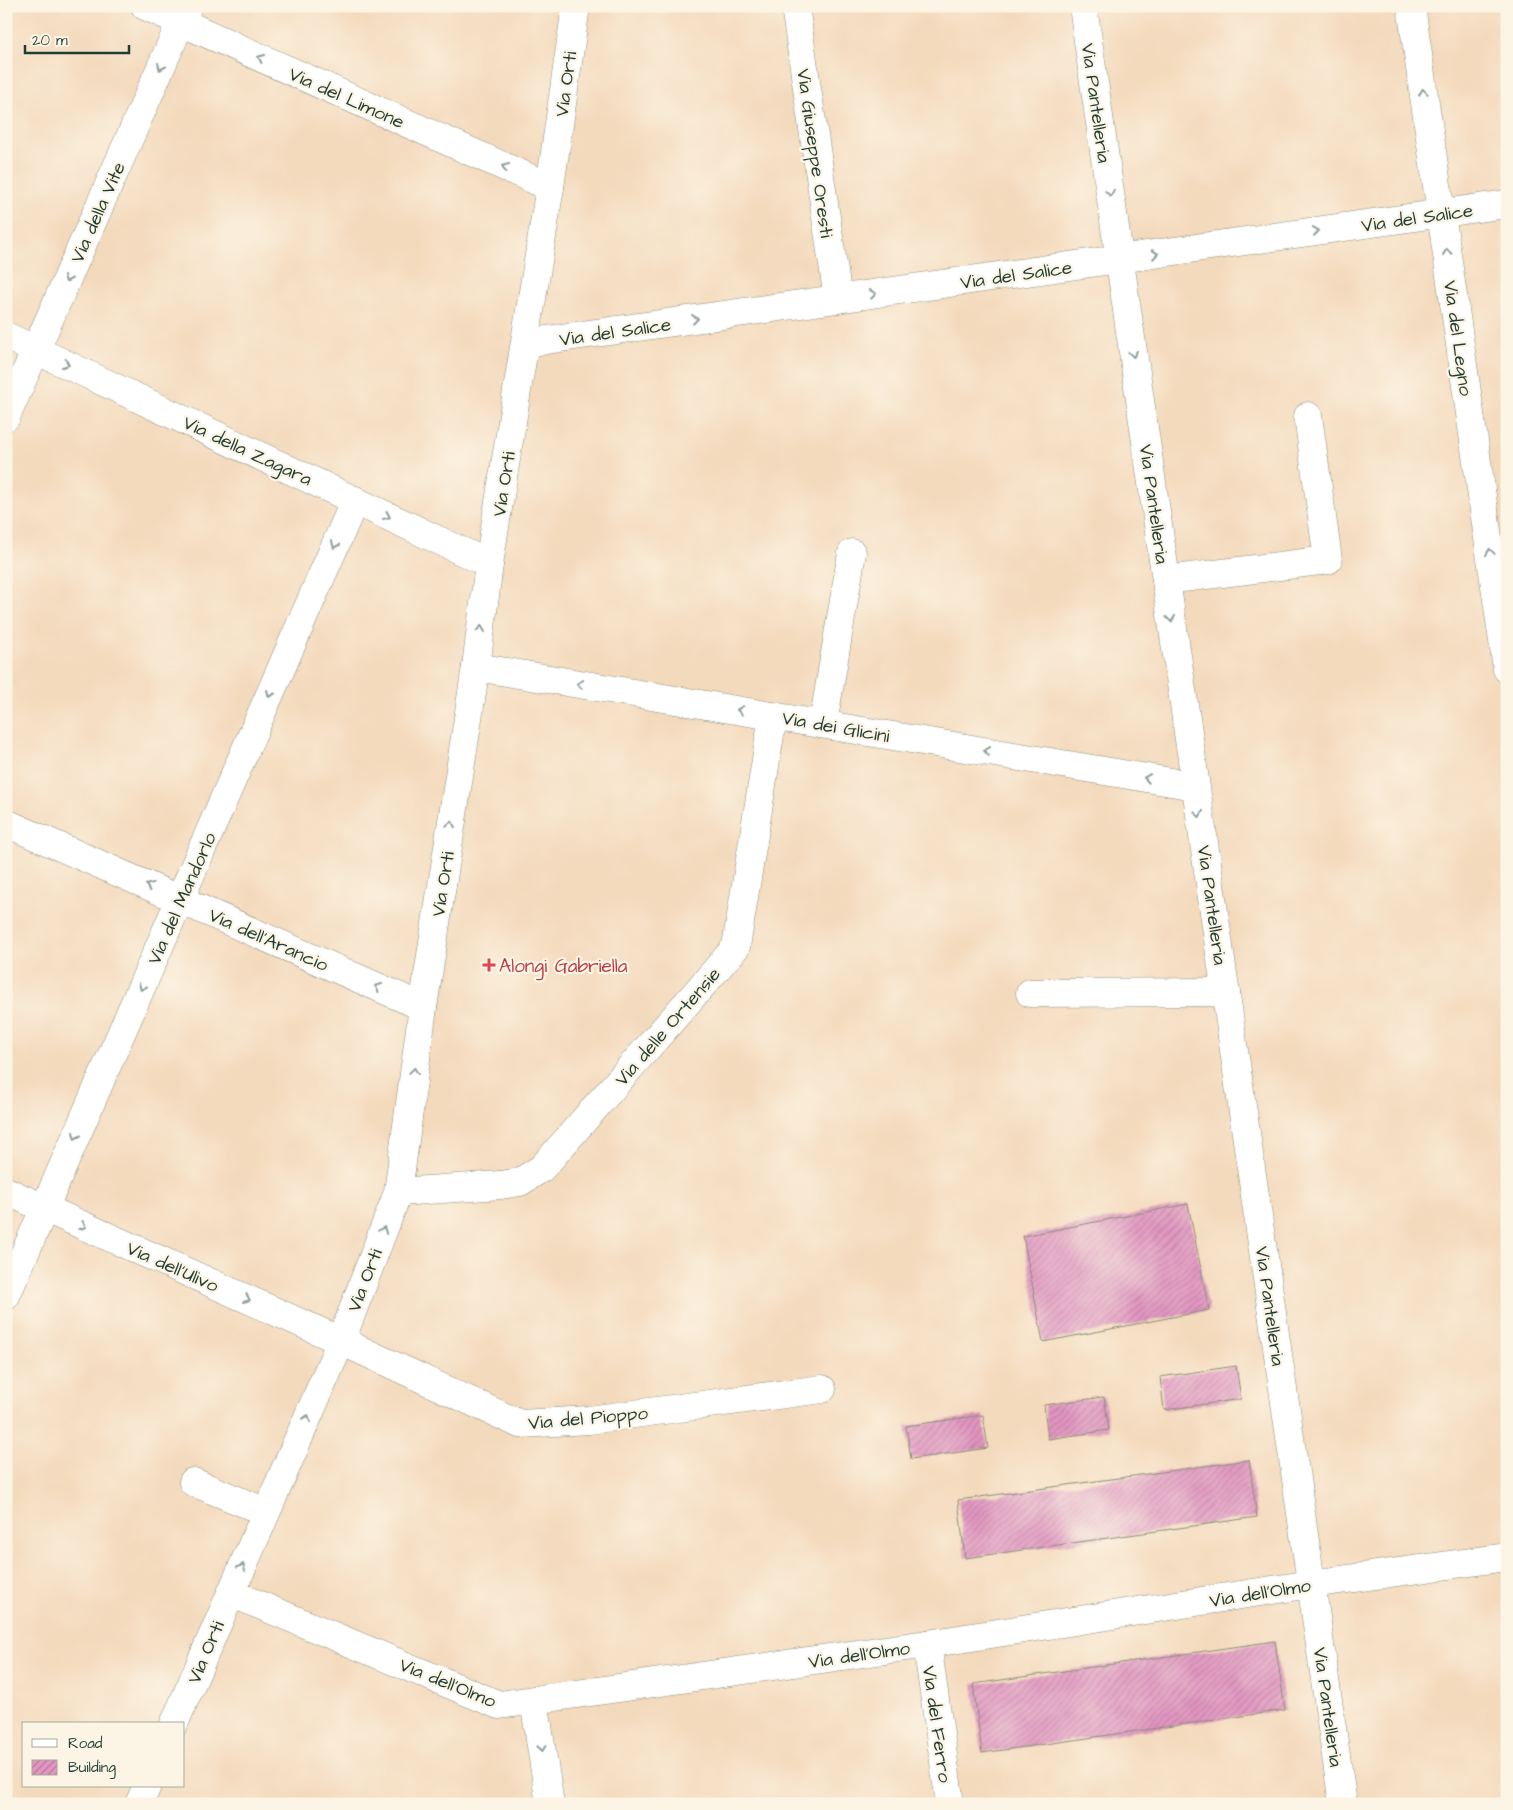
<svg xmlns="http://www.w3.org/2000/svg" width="1513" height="1810" font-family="'Architects Daughter',sans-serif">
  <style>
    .building { fill: url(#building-hatch) }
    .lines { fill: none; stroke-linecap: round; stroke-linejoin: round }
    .minor-casing { stroke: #8a8c78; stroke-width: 29 }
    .tertiary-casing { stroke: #8a8c78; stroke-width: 29 }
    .minor { stroke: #fff; stroke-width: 28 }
    .tertiary { stroke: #fff; stroke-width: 28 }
    .oneway { stroke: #8f9e9a }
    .health-dot { fill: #e0444e; stroke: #fcf5e5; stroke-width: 2 }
    .labels { text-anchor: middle; stroke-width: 4.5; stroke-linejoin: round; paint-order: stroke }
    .street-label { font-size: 19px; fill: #1f3d34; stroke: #fcf5e5 }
    .health-label { font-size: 19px; fill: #be3a42; stroke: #fcf5e5; text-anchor: start }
  </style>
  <defs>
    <pattern id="building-hatch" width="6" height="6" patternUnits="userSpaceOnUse" patternTransform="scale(1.25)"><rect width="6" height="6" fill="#e295c1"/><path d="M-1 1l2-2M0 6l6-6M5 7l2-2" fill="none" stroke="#b77b9e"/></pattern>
  </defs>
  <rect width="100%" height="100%" fill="#fcf5e5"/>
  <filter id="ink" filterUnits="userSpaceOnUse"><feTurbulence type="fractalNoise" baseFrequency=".02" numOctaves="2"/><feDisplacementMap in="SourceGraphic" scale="10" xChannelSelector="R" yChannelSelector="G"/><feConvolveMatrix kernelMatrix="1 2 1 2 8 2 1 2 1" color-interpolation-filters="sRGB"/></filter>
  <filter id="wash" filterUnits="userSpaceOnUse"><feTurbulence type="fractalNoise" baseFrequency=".0096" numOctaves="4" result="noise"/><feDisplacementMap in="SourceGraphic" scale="20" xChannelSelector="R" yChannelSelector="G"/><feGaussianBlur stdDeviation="1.12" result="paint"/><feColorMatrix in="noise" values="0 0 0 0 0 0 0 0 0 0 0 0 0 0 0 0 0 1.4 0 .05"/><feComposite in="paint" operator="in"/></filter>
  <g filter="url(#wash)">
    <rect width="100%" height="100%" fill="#f4dabd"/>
    <g id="blocks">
      <g class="building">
        <polygon points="1188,1204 1209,1310 1043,1342 1023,1236"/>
        <polygon points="1236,1366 1241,1399 1164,1410 1160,1377"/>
        <polygon points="1104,1397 1109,1430 1048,1439 1044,1405"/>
        <polygon points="983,1415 988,1448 911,1459 906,1426"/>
        <polygon points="1249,1460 1257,1517 965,1558 958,1500"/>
        <polygon points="1275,1641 1285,1710 982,1753 973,1684"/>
      </g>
    </g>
  </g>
  <g filter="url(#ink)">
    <use href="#blocks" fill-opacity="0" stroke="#8a8c78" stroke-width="1"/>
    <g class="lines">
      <defs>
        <g id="minor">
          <polyline points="145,6 550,187"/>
          <polyline points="795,6 838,299"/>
          <polyline points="1083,6 1343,1804"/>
          <polyline points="1411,6 1507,669"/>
          <polyline points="6,336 489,564"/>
          <polyline points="525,343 1507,204"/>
          <polyline points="6,417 188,6"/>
          <polyline points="1166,580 1328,560 1308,416"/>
          <polyline points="476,667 1195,786"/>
          <polyline points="823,724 852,553"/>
          <polyline points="6,823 423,1007"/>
          <polyline points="1030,993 1226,992"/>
          <polyline points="6,1191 341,1341 520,1424 589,1420 822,1389"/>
          <polyline points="398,1192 501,1185 520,1182 542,1168 736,947 773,716"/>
          <polyline points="6,1296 355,500"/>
          <polyline points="193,1482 266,1512"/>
          <polyline points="231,1593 499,1705 927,1644 1311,1584 1507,1557"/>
          <polyline points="927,1644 950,1804"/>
          <polyline points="534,1700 550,1804"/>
        </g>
        <g id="tertiary">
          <polyline points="174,1724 341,1341 398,1192 423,1007 476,667 489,564 550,187 576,6"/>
          <polyline points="139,1804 147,1786"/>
        </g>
      </defs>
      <use href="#minor" class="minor-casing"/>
      <use href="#tertiary" class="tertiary-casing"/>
      <use href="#minor" class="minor"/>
      <use href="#tertiary" class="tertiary"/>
    </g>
    <defs><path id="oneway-chevron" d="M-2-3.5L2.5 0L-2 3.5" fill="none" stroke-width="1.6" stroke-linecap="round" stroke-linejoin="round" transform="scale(1.25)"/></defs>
    <g class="oneway">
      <use href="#oneway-chevron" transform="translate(261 58) rotate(-156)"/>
      <use href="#oneway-chevron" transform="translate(161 67) rotate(114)"/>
      <use href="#oneway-chevron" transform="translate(1423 92) rotate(-98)"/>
      <use href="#oneway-chevron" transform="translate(505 167) rotate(-156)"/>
      <use href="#oneway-chevron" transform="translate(1110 193) rotate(82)"/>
      <use href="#oneway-chevron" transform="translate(1316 231) rotate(-8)"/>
      <use href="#oneway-chevron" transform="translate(1447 252) rotate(-98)"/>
      <use href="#oneway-chevron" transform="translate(1155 254) rotate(-8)"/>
      <use href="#oneway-chevron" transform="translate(67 279) rotate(114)"/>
      <use href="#oneway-chevron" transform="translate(873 294) rotate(-8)"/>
      <use href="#oneway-chevron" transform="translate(695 319) rotate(-8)"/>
      <use href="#oneway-chevron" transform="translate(1133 354) rotate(82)"/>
      <use href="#oneway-chevron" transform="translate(66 364) rotate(25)"/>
      <use href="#oneway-chevron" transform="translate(387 516) rotate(25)"/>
      <use href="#oneway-chevron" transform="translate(335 545) rotate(114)"/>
      <use href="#oneway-chevron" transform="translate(1490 552) rotate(-98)"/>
      <use href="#oneway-chevron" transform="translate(1171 619) rotate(82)"/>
      <use href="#oneway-chevron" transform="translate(481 629) rotate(-83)"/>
      <use href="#oneway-chevron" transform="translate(580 684) rotate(-171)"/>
      <use href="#oneway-chevron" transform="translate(270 694) rotate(114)"/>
      <use href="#oneway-chevron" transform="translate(740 710) rotate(-171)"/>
      <use href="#oneway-chevron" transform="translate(987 751) rotate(-171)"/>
      <use href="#oneway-chevron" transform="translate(1147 778) rotate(-171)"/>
      <use href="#oneway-chevron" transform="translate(1199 814) rotate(82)"/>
      <use href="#oneway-chevron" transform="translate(451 824) rotate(-81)"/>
      <use href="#oneway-chevron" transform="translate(149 886) rotate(-156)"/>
      <use href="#oneway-chevron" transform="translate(142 987) rotate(114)"/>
      <use href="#oneway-chevron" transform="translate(378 987) rotate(-156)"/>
      <use href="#oneway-chevron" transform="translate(414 1071) rotate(-82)"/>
      <use href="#oneway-chevron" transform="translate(76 1136) rotate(114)"/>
      <use href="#oneway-chevron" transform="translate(83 1226) rotate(24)"/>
      <use href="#oneway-chevron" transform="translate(383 1230) rotate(-69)"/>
      <use href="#oneway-chevron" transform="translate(247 1299) rotate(24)"/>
      <use href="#oneway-chevron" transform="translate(307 1418) rotate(-67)"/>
      <use href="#oneway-chevron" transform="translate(242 1567) rotate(-66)"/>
      <use href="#oneway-chevron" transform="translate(542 1748) rotate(81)"/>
    </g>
  </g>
  <path class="health-dot" d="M486.5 957.5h5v5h5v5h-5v5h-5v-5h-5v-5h5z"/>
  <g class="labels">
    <g class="street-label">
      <text transform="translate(565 84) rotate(-82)" y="7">Via Orti</text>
      <text transform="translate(347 97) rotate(24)" y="7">Via del Limone</text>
      <text transform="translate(1097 103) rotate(82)" y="7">Via Pantelleria</text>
      <text transform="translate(816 153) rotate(82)" y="7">Via Giuseppe Oresti</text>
      <text transform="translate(97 212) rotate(-66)" y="7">Via della Vite</text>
      <text transform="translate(1417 217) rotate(-8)" y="7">Via del Salice</text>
      <text transform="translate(1016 274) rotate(-8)" y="7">Via del Salice</text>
      <text transform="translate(615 331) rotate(-8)" y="7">Via del Salice</text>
      <text transform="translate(1459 338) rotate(82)" y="7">Via del Legno</text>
      <text transform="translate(248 450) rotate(25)" y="7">Via della Zagara</text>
      <text transform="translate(503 484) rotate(-81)" y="7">Via Orti</text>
      <text transform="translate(1155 504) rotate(82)" y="7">Via Pantelleria</text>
      <text transform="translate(836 726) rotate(10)" y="7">Via dei Glicini</text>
      <text transform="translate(442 884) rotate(-81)" y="7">Via Orti</text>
      <text transform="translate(181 898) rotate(-66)" y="7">Via del Mandorlo</text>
      <text transform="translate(1213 905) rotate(82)" y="7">Via Pantelleria</text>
      <text transform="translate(269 939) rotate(24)" y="7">Via dell'Arancio</text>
      <text transform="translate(667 1026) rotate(-49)" y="7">Via delle Ortensie</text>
      <text transform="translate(173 1266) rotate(24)" y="7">Via dell'Ulivo</text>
      <text transform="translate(364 1280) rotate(-69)" y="7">Via Orti</text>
      <text transform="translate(1271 1306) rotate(82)" y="7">Via Pantelleria</text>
      <text transform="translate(588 1417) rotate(-5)" y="7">Via del Pioppo</text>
      <text transform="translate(1260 1592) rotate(-9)" y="7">Via dell'Olmo</text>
      <text transform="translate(205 1652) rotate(-67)" y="7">Via Orti</text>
      <text transform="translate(859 1654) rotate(-8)" y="7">Via dell'Olmo</text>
      <text transform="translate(448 1682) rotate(22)" y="7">Via dell'Olmo</text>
      <text transform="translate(1329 1707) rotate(82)" y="7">Via Pantelleria</text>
      <text transform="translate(938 1724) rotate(82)" y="7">Via del Ferro</text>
    </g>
    <g class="health-label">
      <text x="499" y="972">Alongi Gabriella</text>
    </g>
  </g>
  <rect width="1513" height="1810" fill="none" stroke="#fcf5e5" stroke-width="25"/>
  <rect x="22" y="1722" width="162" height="65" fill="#fcf5e5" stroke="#a4ab9e"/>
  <rect x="32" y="1739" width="25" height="8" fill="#ffffff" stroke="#a4ab9e"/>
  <text x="68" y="1748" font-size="15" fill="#1f3d34">Road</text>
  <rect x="32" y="1760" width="25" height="15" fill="url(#building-hatch)" stroke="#a4ab9e"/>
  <text x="68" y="1772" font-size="15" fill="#1f3d34">Building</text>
  <path d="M25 45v8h104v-8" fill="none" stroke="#1f3d34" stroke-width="2.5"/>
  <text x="32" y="45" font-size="15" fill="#1f3d34" stroke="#fcf5e5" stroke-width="4" paint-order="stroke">20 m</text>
</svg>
